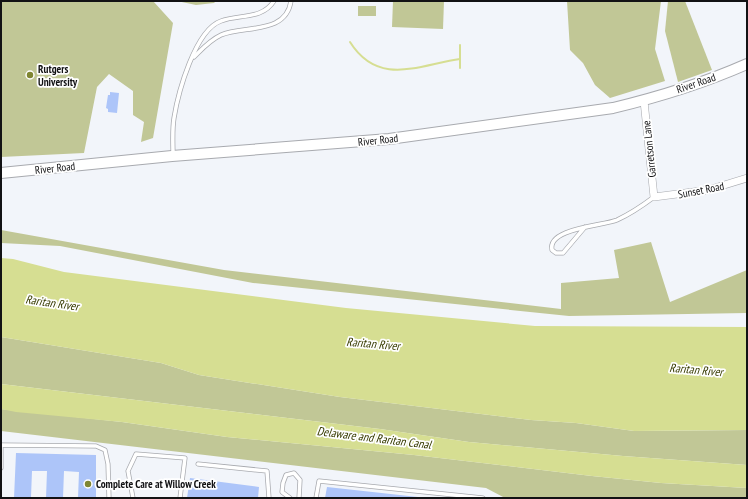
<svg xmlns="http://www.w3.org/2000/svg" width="748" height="499" font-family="'PT Sans Narrow',sans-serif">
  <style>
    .green { fill: #c1c796 }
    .water { fill: #d6de92 }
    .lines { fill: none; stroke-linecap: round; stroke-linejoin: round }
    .stream { stroke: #d6de92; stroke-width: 2 }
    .building { fill: #adc5f9 }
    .lane-casing { stroke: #a8aaaf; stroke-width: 5 }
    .street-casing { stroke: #a8aaaf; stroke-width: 8 }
    .secondary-casing { stroke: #a8aaaf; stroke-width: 12 }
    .lane { stroke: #fff; stroke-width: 3.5 }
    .street { stroke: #fff; stroke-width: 7 }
    .secondary { stroke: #fff; stroke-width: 10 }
    .poi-dot { fill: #7f8632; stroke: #fff; stroke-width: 1.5 }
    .labels { text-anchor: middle; stroke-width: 3.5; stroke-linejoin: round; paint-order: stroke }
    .poi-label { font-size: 11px; font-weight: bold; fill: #121214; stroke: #fff; text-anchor: start }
    .street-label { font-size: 11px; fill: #121214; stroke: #fff }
    .water-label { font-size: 12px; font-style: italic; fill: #373b00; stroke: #fff }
  </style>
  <rect width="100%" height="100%" fill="#f2f5fa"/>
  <g class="green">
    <polygon points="1,1 153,1 173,23 153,138 141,142 144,122 133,115 133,91 109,74 97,87 84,153 1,157"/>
    <polygon points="177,1 216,1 214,3 196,5"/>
    <polygon points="393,1 444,1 443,29 392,27"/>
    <polygon points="567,1 661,1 655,49 665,81 610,98 595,85 583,63 570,50"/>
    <polygon points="668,1 685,1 712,70 678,82 665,31"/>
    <rect x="358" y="6" width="18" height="10"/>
    <polygon points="1,230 224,270 561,309 561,283 619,278 614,250 651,242 670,302 747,270 747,313 569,316 253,283 60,246 1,243"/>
    <polygon points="1,337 161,363 199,375 340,397 531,420 576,423 634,431 747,430 747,465 623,456 469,442 380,429 1,384"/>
    <polygon points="1,409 122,422 227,437 414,455 592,476 661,483 747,488 747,498 505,498 486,488 1,431"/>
  </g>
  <g class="water">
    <polygon points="1,258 13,259 64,272 346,308 535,326 747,327 747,430 634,431 576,423 531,420 340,397 199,375 161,363 1,337"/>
    <polygon points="1,384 380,429 469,442 623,456 747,465 747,488 661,483 592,476 414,455 227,437 122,422 16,412 1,409"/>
  </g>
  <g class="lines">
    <g class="stream">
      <path d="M350,42c29,46 71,22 110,17"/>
      <polyline points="460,68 460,45"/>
    </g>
  </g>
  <g class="building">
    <polygon points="110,92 119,93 117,113 108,112 108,109 106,108 108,95 110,95"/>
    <polygon points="16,453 96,455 96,498 78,498 79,472 64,471 63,498 46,498 47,471 32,471 31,497 35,498 14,498"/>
    <polygon points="190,478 259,487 258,498 187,498"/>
    <polygon points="327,487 418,497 418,498 325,498"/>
  </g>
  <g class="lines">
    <defs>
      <g id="lane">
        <path d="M194,57c8,-8 16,-17 27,-22 23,-10 65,0 70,-34"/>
        <path d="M173,155c0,-12 -1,-25 1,-37 4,-25 21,-88 47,-97 18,-7 41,-1 53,-20"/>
        <path d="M585,227l-22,26h-7l-4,-3c-5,-22 51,-24 65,-30 13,-6 25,-14 37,-23"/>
        <polyline points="198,464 267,471 269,498"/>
        <polyline points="1,468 1,445 96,446 105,450 108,464 109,498"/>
        <polyline points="133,498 128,471 136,454 185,458 180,498"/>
        <polyline points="290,498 282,492 283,483 286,475 294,473 300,480 299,498"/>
        <polyline points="316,498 319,481 483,498"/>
      </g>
      <polyline id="street" points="644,101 654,197 708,190 747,178"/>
      <path id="secondary" d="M1,173l171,-17 217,-17 224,-31c46,-11 91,-25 134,-44"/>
    </defs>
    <use href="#lane" class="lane-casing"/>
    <use href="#street" class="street-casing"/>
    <use href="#secondary" class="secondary-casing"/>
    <use href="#lane" class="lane"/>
    <use href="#street" class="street"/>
    <use href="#secondary" class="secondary"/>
  </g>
  <g class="poi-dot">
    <circle cx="30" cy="75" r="4"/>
    <circle cx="88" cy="484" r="4"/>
  </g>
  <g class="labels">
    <g class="poi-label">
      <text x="38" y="73">Rutgers<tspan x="38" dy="13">University</tspan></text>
      <text x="96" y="488">Complete Care at Willow Creek</text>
    </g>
    <g class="street-label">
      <text transform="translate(696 83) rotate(-19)" y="4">River Road</text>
      <text transform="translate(378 140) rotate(-6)" y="4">River Road</text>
      <text transform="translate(649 149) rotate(-96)" y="4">Garretson Lane</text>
      <text transform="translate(55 168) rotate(-6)" y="4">River Road</text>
      <text transform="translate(701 190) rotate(-11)" y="4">Sunset Road</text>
    </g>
    <g class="water-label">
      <text transform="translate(52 303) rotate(8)" y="4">Raritan River</text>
      <text transform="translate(373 344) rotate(5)" y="4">Raritan River</text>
      <text transform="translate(696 370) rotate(5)" y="4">Raritan River</text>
      <text transform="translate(374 438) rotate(7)" y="4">Delaware and Raritan Canal</text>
    </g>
  </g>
  <rect width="748" height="499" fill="none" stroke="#121214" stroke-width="4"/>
</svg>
